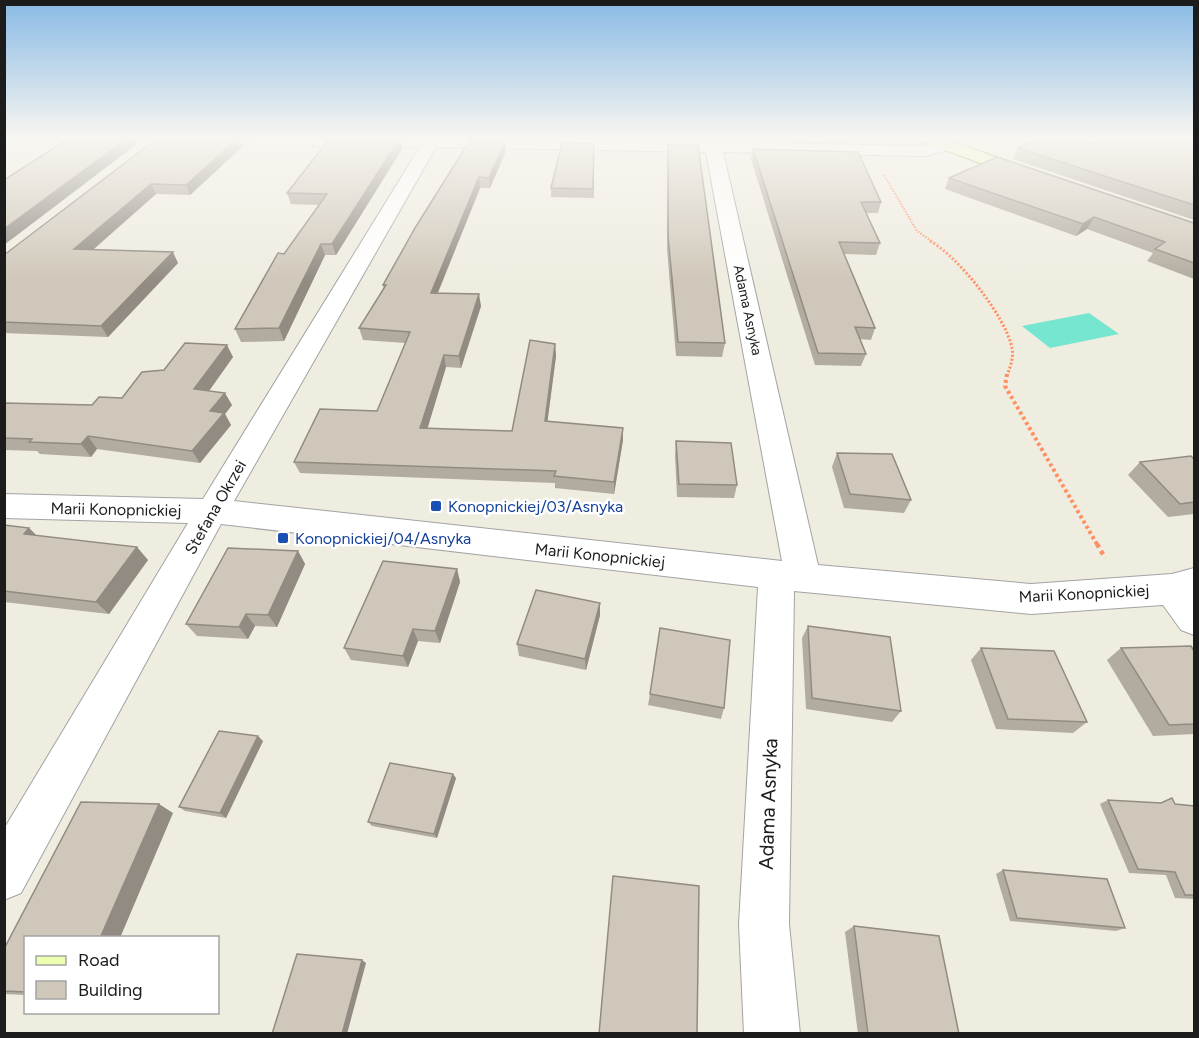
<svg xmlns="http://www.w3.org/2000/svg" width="1199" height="1038" font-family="Figtree,sans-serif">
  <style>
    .grass { fill: #b8eea0 }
    .pitch { fill: #76e6d0 }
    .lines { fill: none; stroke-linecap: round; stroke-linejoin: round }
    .street-casing { stroke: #a3a3a3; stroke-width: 2 }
    .secondary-casing { stroke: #537600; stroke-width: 2 }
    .path-far3 { stroke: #ff8f61; stroke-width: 2; stroke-dasharray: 1.5 1.5; stroke-linecap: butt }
    .path-far2 { stroke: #ff8f61; stroke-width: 3; stroke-dasharray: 2 2; stroke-linecap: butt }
    .path-far1 { stroke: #ff8f61; stroke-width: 4; stroke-dasharray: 3 3; stroke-linecap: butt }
    .path { stroke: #ff8f61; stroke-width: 4.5; stroke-dasharray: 4 4; stroke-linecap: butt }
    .street { fill: #fff; fill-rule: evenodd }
    .secondary { fill: #ecffae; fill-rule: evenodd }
    .wall { fill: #b2ab9f }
    .shaded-wall { fill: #918b82 }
    .building { fill: #cfc7b9; stroke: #918b82; stroke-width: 1.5 }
    .transit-dot { fill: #1a4fb4; stroke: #fff; stroke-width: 2 }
    .labels { text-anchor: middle; stroke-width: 5; stroke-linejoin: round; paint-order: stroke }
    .far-street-label { font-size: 14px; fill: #1c1c1c; stroke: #fff }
    .transit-label { font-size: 16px; fill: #164399; stroke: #fff; text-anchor: start }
    .street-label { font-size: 16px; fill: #1c1c1c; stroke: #fff }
    .near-street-label { font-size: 20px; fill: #1c1c1c; stroke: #fff }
  </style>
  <rect width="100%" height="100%" fill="#efece0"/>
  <polygon class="grass" points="149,137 924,137 942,146 925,151"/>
  <polygon class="pitch" points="1089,313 1119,334 1050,348 1022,326"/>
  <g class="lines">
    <defs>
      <g id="street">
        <path d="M141,137h290l493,9 18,-5 6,1 2,4 -2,4 -23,6 -202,-4 95,413 213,19 141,-10 22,-6v67l-13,-5 -18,-25 -132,9 -237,-23 -5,333 11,110h-56l-5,-110 19,-337 -537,-63 -200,369 -17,7v-71l184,-306 -184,-5v-24l199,5 217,-352 -271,-5zM436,147l270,5 76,409 -548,-60z"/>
        <polygon points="1178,137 1194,137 1194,144 1180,140"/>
      </g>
      <polygon id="secondary" points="916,137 940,137 1035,171 1038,175 1035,179 1023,179 918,140"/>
    </defs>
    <use href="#street" class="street-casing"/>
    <use href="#secondary" class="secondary-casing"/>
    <g class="path-far3">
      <polyline points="1024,145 1041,137"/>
      <polyline points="884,175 917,231 933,242"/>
    </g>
    <path class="path-far2" d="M930,241c28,15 76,76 82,107 2,10 -2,19 -5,28"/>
    <polyline class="path-far1" points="1007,374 1005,386 1098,546"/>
    <polyline class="path" points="1097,544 1105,558"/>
    <use href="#street" class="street"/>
    <use href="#secondary" class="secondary"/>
  </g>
  <g class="wall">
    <polygon points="1098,137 1178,137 1194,142 1194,220 1013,159 1018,148 1095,144"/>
    <polygon points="238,138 242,147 190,195 156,194 93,250 178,263 108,337 4,333 4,255"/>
    <polygon points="505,141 506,151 490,188 480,188 438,293 481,306 461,368 446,367 427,429 512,431 555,344 556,356 547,422 623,440 614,494 555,488 555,483 300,473 294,462 377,411 405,343 363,340 359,328 384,289 383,285"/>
    <polygon points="594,144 594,198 551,197 551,188"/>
    <polygon points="668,144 725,343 722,357 676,356 667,249"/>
    <polygon points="402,149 336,255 325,255 284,341 241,342 235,329 319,205 291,204 287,193"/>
    <polygon points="753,149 881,202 878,213 866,213 880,243 876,255 844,254 875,328 871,340 860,339 866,354 861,366 815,365 751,159"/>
    <polygon points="949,178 1194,223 1194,279 1147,261 1153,253 1087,229 1076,236 945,189"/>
    <polygon points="233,357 209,391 232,405 225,414 231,425 200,463 97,449 91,457 40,454 37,451 4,450 4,403 92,405 122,398 164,370"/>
    <polygon points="676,441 737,485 734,498 677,497 675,455"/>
    <polygon points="837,453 911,500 904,513 844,508 832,467"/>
    <polygon points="1194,459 1194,514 1168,517 1128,475 1140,462"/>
    <polygon points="4,525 29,528 36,535 148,560 109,614 4,602"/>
    <polygon points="298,551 305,564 277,627 255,626 248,639 197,636 186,624"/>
    <polygon points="457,569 460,582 440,643 418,641 408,667 351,660 344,648"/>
    <polygon points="600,603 600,615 586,670 519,656 517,644"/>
    <polygon points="808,626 901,711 892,722 806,709 802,638"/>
    <polygon points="981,648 1087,722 1073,733 996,729 971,660"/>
    <polygon points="1121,648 1194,651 1194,734 1153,736 1107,660"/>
    <polygon points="650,694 724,708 721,719 648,705"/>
    <polygon points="263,741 226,818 185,811 179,807"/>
    <polygon points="456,778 437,838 372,826 368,822"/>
    <polygon points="1108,800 1194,806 1194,899 1175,898 1166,875 1129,873 1100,804"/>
    <polygon points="173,813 26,938 26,995 4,994 4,949"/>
    <polygon points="1003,870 1125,928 1116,931 1010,921 996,874"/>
    <polygon points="854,926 959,1034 858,1034 845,932"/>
  </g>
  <g class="shaded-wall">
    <polygon points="129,137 133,137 137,144 4,245 4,229"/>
    <polygon points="238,138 242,147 190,195 186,185"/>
    <polygon points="400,138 402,149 336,255 332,244"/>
    <polygon points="505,141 506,151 490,188 489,178"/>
    <polygon points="479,177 480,188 433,304 431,293"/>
    <polygon points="151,184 156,194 81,260 74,249"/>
    <polygon points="1094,217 1087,229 1076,236 1083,224"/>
    <polygon points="321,244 325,255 284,341 279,328"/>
    <polygon points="173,252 178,263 108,337 101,326"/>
    <polygon points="479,294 481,306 461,368 459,356"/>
    <polygon points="555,344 556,356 546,433 545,421"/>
    <polygon points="227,345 233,357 201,402 194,389"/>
    <polygon points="444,355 446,367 424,440 420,428"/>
    <polygon points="225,393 232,405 225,414 231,425 200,463 192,451 210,411"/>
    <polygon points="623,428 623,440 614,494 614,482"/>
    <polygon points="88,436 97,449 91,457 81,444"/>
    <polygon points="29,528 42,541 24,534"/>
    <polygon points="137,547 148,560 109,614 96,602"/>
    <polygon points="298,551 305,564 277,627 268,615"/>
    <polygon points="457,569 460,582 440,643 435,631"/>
    <polygon points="600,603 600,615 586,670 585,659"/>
    <polygon points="246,614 255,626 248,639 239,627"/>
    <polygon points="413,629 418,641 408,667 403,656"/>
    <polygon points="258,736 263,741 226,818 220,813"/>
    <polygon points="453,774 456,778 437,838 434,834"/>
    <polygon points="159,804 173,813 120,938 100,938"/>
    <polygon points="362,960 366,963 347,1034 342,1034"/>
  </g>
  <g class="building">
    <polygon points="71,137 129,137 4,229 4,180"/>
    <polygon points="159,137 238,138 186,185 151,184 74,249 173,252 101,326 4,322 4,255"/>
    <polygon points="1044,137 1071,137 1097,145 1100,137 1178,137 1194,142 1194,205 1018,148"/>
    <polygon points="330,138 400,138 332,244 321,244 279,328 235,329 278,253 284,254 327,194 287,193"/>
    <polygon points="470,140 505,141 489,178 479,177 431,293 479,294 459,356 444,355 420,428 512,431 530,340 555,344 545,421 623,428 614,482 554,476 556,471 294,462 320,409 377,411 410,332 359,328 386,285 383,285 415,228"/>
    <polygon points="562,143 594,144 593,189 551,188"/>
    <polygon points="668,144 698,145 725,343 678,342 668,236"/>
    <polygon points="753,149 858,152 881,202 861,202 880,243 839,242 875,328 855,327 866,354 818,353"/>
    <polygon points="997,157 1194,223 1194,263 1155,249 1165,242 1094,217 1083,224 949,178"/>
    <polygon points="185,343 227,345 194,389 225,393 210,411 224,413 192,451 88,436 81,444 29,442 32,439 4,438 4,403 92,405 99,397 122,398 142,372 164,370"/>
    <polygon points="676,441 731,443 737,485 679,484"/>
    <polygon points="837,453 892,454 911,500 850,494"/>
    <polygon points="1191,456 1194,459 1194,502 1180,504 1140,462"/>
    <polygon points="4,525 29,528 24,534 137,547 96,602 4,591"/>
    <polygon points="228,548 298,551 268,615 246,614 239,627 186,624"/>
    <polygon points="383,561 457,569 435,631 413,629 403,656 344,648"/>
    <polygon points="536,590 600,603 585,659 517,644"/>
    <polygon points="808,626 890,637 901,711 812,698"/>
    <polygon points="660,628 730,640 724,708 650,694"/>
    <polygon points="1191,646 1194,651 1194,724 1169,725 1121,648"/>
    <polygon points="981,648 1054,651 1087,722 1008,719"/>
    <polygon points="219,731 258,736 220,813 179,807"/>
    <polygon points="390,763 453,774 434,834 368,822"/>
    <polygon points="1172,798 1175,804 1194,806 1194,895 1185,895 1175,872 1138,869 1108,800 1161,803"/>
    <polygon points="81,802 159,804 100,938 26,938 26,992 4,991 4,949"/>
    <polygon points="1003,870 1107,879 1125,928 1017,918"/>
    <polygon points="613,876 699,886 697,1034 599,1034"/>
    <polygon points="854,926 939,936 959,1034 868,1034"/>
    <polygon points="297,954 362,960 342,1034 272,1034"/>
  </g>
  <linearGradient id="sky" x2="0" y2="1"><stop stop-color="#89bae5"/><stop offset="0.49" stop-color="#f8f6f1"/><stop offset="1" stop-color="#f8f6f1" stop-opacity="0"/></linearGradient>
  <rect width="1199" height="282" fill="url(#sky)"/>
  <g class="transit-dot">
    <rect x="430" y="500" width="12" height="12" rx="3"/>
    <rect x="277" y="532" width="12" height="12" rx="3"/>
  </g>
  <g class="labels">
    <g class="far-street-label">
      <text transform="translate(748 310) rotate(78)" y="5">Adama Asnyka</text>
    </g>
    <g class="transit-label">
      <text x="448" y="512">Konopnickiej/03/Asnyka</text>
      <text x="295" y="544">Konopnickiej/04/Asnyka</text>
    </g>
    <g class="street-label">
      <text transform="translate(215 507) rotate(-60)" y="6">Stefana Okrzei</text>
      <text transform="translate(116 509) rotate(1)" y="6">Marii Konopnickiej</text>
      <text transform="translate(600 555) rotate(6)" y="6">Marii Konopnickiej</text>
      <text transform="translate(1084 593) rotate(-3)" y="6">Marii Konopnickiej</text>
    </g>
    <g class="near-street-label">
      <text transform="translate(768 804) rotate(-88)" y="7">Adama Asnyka</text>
    </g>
  </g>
  <rect width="1199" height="1038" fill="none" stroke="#1c1c1c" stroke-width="12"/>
  <rect x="24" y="936" width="195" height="78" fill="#ffffff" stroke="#a4a4a4" stroke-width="1.5"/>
  <rect x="36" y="956" width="30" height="9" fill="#ecffae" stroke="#a4a4a4" stroke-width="1.5"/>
  <text x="78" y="966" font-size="18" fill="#1c1c1c">Road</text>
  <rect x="36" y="981" width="30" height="18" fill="#cfc7b9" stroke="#a4a4a4" stroke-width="1.5"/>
  <text x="78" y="996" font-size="18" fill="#1c1c1c">Building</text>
</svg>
